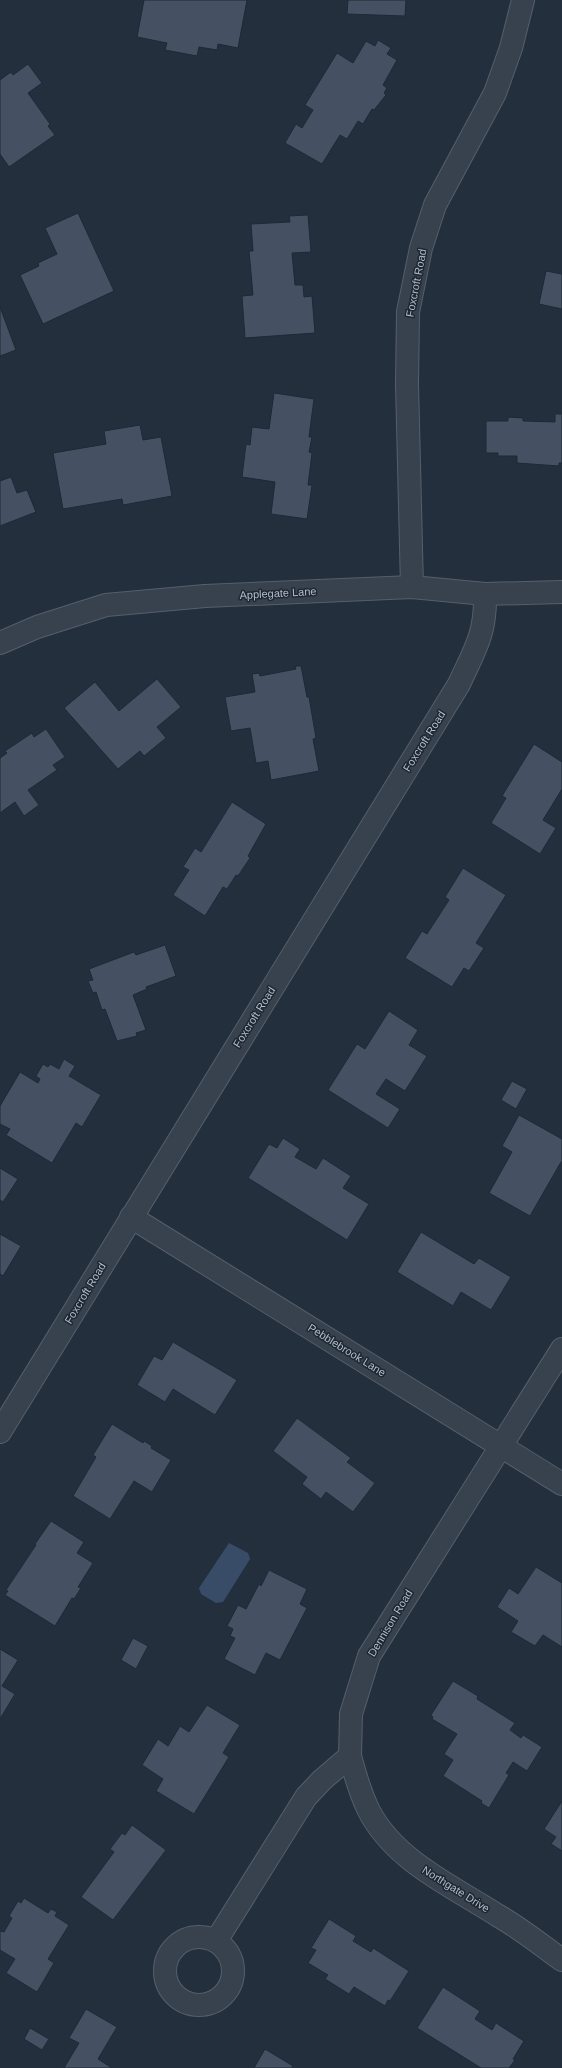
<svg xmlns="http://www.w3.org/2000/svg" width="562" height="2068" font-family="Arial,sans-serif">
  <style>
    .water { fill: #394c67 }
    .building { fill: #455162; stroke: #1f2835 }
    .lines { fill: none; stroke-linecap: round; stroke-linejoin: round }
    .minor-casing { stroke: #565f6c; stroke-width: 24 }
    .minor { stroke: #38414e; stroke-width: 22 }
    .labels { text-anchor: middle; stroke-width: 3; stroke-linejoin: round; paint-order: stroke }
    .street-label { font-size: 11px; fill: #b4bcc9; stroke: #1d2633 }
  </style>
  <rect width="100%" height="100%" fill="#242f3e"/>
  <polygon class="water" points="229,1543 248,1553 250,1559 223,1602 216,1603 201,1594 199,1588"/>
  <g class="building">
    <polygon points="144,0 247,0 238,48 218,44 217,50 199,47 197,56 165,50 167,43 137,37"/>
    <polygon points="348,0 406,0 405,16 347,14"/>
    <polygon points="378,40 391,48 387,54 397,60 383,85 387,88 384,93 386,95 374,110 372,109 363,124 358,121 347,139 340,135 322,164 285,143 296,124 302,128 313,110 305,105 337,53 353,63 366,41 375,46"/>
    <polygon points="28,64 42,83 28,93 50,124 48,126 55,135 9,167 0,154 0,80 11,72 13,75"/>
    <polygon points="78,213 114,291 43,324 20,275 39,266 38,263 57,254 45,228"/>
    <polygon points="308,215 311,252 292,253 295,285 303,285 304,297 312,296 315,333 245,338 242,296 253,295 249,251 253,251 251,224 290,222 289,216"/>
    <polygon points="546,271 562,274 562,309 539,304"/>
    <polygon points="0,307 16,350 0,356"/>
    <polygon points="274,393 314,399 309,437 312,437 309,452 312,453 308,485 312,485 307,519 271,514 275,482 242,477 246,444 250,445 252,427 269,429"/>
    <polygon points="555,414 562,414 562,463 559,463 559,466 517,463 517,456 498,456 498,453 486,453 486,421 508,421 508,417 523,418 523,421 555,422"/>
    <polygon points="140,425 143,440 161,437 172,496 123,505 122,499 63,509 53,453 106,444 104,431"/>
    <polygon points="11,477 17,493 27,490 36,512 0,526 0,481"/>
    <polygon points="295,666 301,666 307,697 309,697 316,738 313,739 319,771 271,780 268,761 256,763 250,728 231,731 225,697 255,692 252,674 259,673 260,676 296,669"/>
    <polygon points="157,679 181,707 157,727 166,738 144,756 140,751 118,769 64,708 95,682 119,711"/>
    <polygon points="46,729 65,757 53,765 57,770 28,790 39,805 24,816 15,802 0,813 0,758 7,753 5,751 32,733 34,737"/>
    <polygon points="534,744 562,762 562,789 543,820 556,828 540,854 491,823 506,798 502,796"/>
    <polygon points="232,802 266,824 248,856 250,858 238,876 236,875 227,889 223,887 205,916 173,895 189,870 183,867 195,848 201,852"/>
    <polygon points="463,868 506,895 476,943 484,948 469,971 464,968 452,987 405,958 422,931 427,934 449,900 445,897"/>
    <polygon points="165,945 176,976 146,987 147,989 133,995 146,1030 136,1033 137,1036 117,1041 105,1009 102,1010 96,992 93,993 88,981 93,980 89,969 134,952 136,955"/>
    <polygon points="389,1011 418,1030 409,1045 427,1056 405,1091 386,1079 376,1094 400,1109 388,1128 328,1090 357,1044 365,1049"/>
    <polygon points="64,1059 75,1066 69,1076 101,1095 82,1127 76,1123 52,1163 6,1135 10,1129 0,1124 0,1106 20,1072 38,1083 40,1079 36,1076 43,1064 48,1067 50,1064 59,1069"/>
    <polygon points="512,1081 527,1089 516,1109 501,1100"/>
    <polygon points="519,1115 562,1139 562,1162 561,1162 530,1216 489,1193 512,1152 502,1146"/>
    <polygon points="283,1138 300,1149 295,1157 316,1169 323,1158 351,1176 343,1188 369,1204 347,1240 248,1178 269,1144 277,1148"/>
    <polygon points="0,1168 18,1179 3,1202 0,1200"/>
    <polygon points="421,1232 474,1264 479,1258 511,1277 491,1310 461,1292 453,1306 397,1272"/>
    <polygon points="0,1234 21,1246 3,1276 0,1274"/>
    <polygon points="173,1342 237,1380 215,1415 173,1389 165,1402 137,1385 154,1356 162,1360"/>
    <polygon points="297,1418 351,1458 347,1462 375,1483 353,1512 326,1492 321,1499 302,1484 307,1477 273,1451"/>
    <polygon points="112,1424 143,1443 144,1441 152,1446 151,1448 171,1460 152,1492 134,1481 110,1519 73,1496 96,1457 93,1455"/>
    <polygon points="51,1521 84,1542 77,1553 93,1563 78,1587 81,1588 74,1599 72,1598 55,1626 5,1595 8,1591 6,1590 36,1545 35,1544"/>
    <polygon points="536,1567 562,1583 562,1647 543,1635 535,1646 511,1632 518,1621 497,1607 509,1588 518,1594"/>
    <polygon points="269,1570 307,1589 300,1604 307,1608 280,1660 266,1653 255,1675 224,1659 235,1638 230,1636 233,1629 227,1626 238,1605 246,1609 259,1584 261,1586"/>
    <polygon points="133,1638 148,1646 136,1669 121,1660"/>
    <polygon points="0,1649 18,1660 2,1686 15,1694 0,1719"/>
    <polygon points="453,1681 478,1696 477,1699 515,1723 510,1730 521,1738 523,1735 542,1747 527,1771 513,1762 506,1773 509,1775 489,1808 481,1803 482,1801 443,1776 453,1760 444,1754 457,1734 432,1719 433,1717 431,1715"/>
    <polygon points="207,1705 240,1725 223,1753 229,1757 194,1814 156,1791 163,1779 142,1765 158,1739 168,1746 180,1726 189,1732"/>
    <polygon points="562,1801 562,1851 551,1844 556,1837 544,1829"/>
    <polygon points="132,1825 166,1850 113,1920 81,1897 114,1852 110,1849 122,1833 125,1835"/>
    <polygon points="24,1898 48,1913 51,1909 57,1912 55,1916 69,1925 48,1959 54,1963 37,1992 6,1973 15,1959 0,1950 0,1931 4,1932 12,1918 9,1916 18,1901 21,1903"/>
    <polygon points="329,1919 356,1936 353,1941 371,1952 373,1948 409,1971 390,2001 388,2000 385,2006 354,1987 349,1994 325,1979 328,1975 308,1963 316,1950 311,1948"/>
    <polygon points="443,1987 480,2011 475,2019 492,2030 496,2023 524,2041 513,2059 515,2060 509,2068 481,2068 417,2028"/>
    <polygon points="86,2009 117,2027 98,2059 112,2068 64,2068 79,2043 69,2038"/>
    <polygon points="30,2028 49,2039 42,2050 24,2039"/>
    <polygon points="265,2049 293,2066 292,2068 254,2068"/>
  </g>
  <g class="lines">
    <defs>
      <g id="minor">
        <polyline points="412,587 407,384 408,312 421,248 435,205 495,93 511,48 523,0"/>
        <polyline points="0,643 37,627 106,605 205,596 412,587 485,594 562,592"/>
        <polyline points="131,1217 562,1484"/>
        <path d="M0,1432l459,-748c16,-35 27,-50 26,-90"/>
        <path d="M350,1756c5,19 10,37 19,55 26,50 83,75 128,104 23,13 44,30 65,45"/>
        <circle cx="199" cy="1971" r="34"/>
        <polyline points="216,1941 306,1797 322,1780 350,1756 351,1714 369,1656 562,1349"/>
      </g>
    </defs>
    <use href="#minor" class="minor-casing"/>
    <use href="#minor" class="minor"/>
  </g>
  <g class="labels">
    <g class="street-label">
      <text transform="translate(416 283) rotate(-79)" y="4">Foxcroft Road</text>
      <text transform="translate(278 593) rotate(-3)" y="4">Applegate Lane</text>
      <text transform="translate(424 741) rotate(-58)" y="4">Foxcroft Road</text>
      <text transform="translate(254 1017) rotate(-58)" y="4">Foxcroft Road</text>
      <text transform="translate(85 1293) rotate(-59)" y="4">Foxcroft Road</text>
      <text transform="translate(347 1350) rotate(32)" y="4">Pebblebrook Lane</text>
      <text transform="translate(390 1623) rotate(-59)" y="4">Dennison Road</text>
      <text transform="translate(456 1889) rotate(32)" y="4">Northgate Drive</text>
    </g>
  </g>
</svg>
